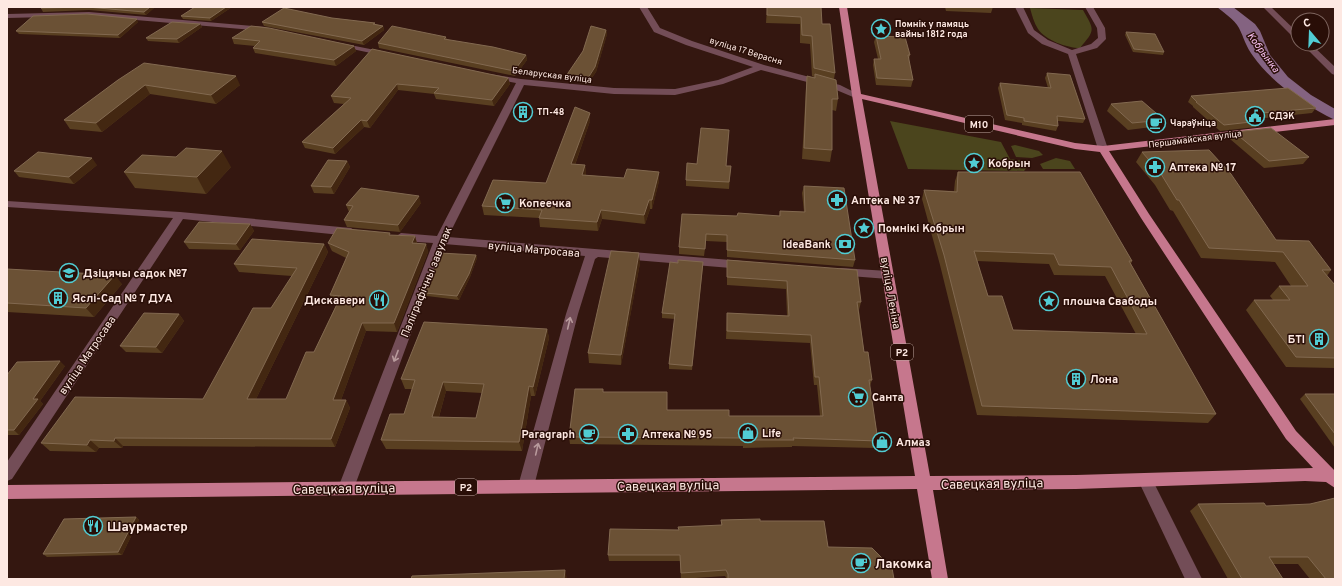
<svg xmlns="http://www.w3.org/2000/svg" width="1342" height="586" font-family="Overpass,sans-serif">
  <style>
    .green { fill: #4b451d }
    .water { fill: #846381 }
    .lines { fill: none; stroke-linecap: round; stroke-linejoin: round }
    .minor { fill: #734d57; fill-rule: evenodd }
    .major { fill: #c6778d; fill-rule: evenodd }
    .wall { fill: #593f21; fill-rule: evenodd }
    .shaded-wall { fill: #432711 }
    .building { fill: #6b5135; stroke: #826950; fill-rule: evenodd }
    .oneway { stroke: #b89a9c }
    .labels { text-anchor: middle; stroke-width: 3; stroke-linejoin: round; paint-order: stroke }
    .far-poi-label { font-size: 9px; font-weight: bold; fill: #fde8e2; stroke: #290e07; text-anchor: start }
    .far-street-label { font-size: 9px; fill: #fde8e2; stroke: #290e07 }
    .far-water-label { font-size: 10px; font-style: italic; fill: #f7c0f1; stroke: #290e07 }
    .shield { fill: #290e07; stroke: #bda7a0; stroke-width: 1 }
    .shield-label { font-size: 10px; font-weight: bold; fill: #fde8e2 }
    .poi-label { font-size: 11px; font-weight: bold; fill: #fde8e2; stroke: #290e07; text-anchor: start }
    .street-label { font-size: 11px; fill: #fde8e2; stroke: #290e07 }
    .near-street-label { font-size: 13px; fill: #fde8e2; stroke: #290e07 }
    .near-poi-label { font-size: 13px; font-weight: bold; fill: #fde8e2; stroke: #290e07; text-anchor: start }
  </style>
  <rect width="100%" height="100%" fill="#341710"/>
  <g class="green">
    <path d="M1030,8l53,2c12,21 12,20 -3,38 -13,0 -35,-8 -42,-19 -4,-6 -6,-14 -8,-21z"/>
    <polygon points="890,121 1001,142 1010,159 1023,161 1029,165 1024,171 908,169"/>
    <polygon points="1015,145 1039,151 1043,155 1032,158 1016,157 1011,146"/>
    <polygon points="1056,158 1070,161 1075,169 1043,169 1040,164"/>
  </g>
  <path class="water" d="M1217,7h16l22,17 5,7 10,24 18,22 23,18 24,14v11c-30,-15 -62,-36 -82,-64 -7,-9 -9,-18 -14,-28 -5,-9 -15,-15 -22,-21z"/>
  <g class="lines">
    <g class="minor">
      <polygon points="639,7 647,7 660,28 692,41 764,65 840,85 860,95 859,97 853,97 834,89 761,70 723,84 675,95 614,94 524,85 448,237 743,261 749,265 743,269 598,257 595,259 578,314 534,486 531,491 526,493 521,491 518,486 566,314 585,256 444,244 354,488 351,493 346,495 341,493 338,488 433,243 401,241 395,237 401,233 437,236 516,83 490,78 490,74 521,79 614,88 675,89 718,80 753,67 686,45 654,32"/>
      <polygon points="1015,7 1023,7 1034,30 1048,40 1072,50 1091,44 1098,38 1097,28 1085,7 1093,7 1105,28 1106,39 1097,48 1076,54 1108,149 1106,151 1103,152 1098,149 1068,54 1042,44 1028,33"/>
      <polygon points="1263,7 1271,7 1298,33 1298,39 1295,39"/>
      <polygon points="89,12 265,27 269,29 265,31 89,16 7,18 7,14"/>
      <polygon points="335,42 385,52 389,54 385,56 338,46 335,46"/>
      <polygon points="1302,44 1311,44 1335,67 1335,75 1332,74"/>
      <polygon points="7,201 180,212 351,228 357,232 351,236 183,219 12,479 7,481 7,462 173,218 7,207"/>
      <polygon points="841,268 888,271 894,275 888,279 837,275 835,272 837,269"/>
      <polygon points="1145,473 1150,475 1202,579 1185,579 1138,480 1140,475"/>
    </g>
    <path class="major" d="M839,7h8l14,87 214,49 28,3 232,-27v6l-226,26 40,63 147,217 39,40v17l-9,-6 -21,-1 -229,8 -143,1 15,89h-16l-15,-90 -910,10v-14l908,-9 -63,-381zM862,99l213,50 25,3 41,66 145,221 27,29 -237,7 -146,1z"/>
  </g>
  <g class="wall">
    <polygon points="43,7 155,7 146,15 89,10 43,12 41,8"/>
    <polygon points="232,7 211,21 183,19 181,16"/>
    <polygon points="767,7 821,7 822,24 835,73 834,79 838,99 836,111 832,110 832,150 830,162 802,159 806,87 807,76 814,78 814,77 812,76 810,44 800,43 800,24 766,23"/>
    <polygon points="945,7 993,7 991,13 946,11"/>
    <polygon points="332,18 375,23 375,24 383,26 384,30 364,45 264,26 262,22"/>
    <polygon points="138,22 120,38 19,34 16,31"/>
    <polygon points="200,24 202,27 179,43 148,41 146,38"/>
    <polygon points="606,30 607,34 596,72 588,83 566,80 566,76"/>
    <polygon points="1126,32 1164,52 1163,55 1133,52 1125,35"/>
    <polygon points="876,36 910,55 909,60 913,80 911,87 876,85 873,65 874,59 878,59 874,42"/>
    <polygon points="446,37 447,40 526,55 527,60 515,76 379,48 378,43"/>
    <polygon points="232,38 354,46 356,51 336,66 255,53 253,48 255,46 234,44"/>
    <polygon points="372,49 508,78 510,84 494,106 436,99 434,94 398,90 370,128 364,127 335,154 305,148 302,142 344,104 334,103 331,96"/>
    <polygon points="1047,73 1085,119 1083,123 1058,121 1058,126 1056,131 1022,125 1022,123 1005,120 998,88 1000,83 1048,88 1045,78"/>
    <polygon points="118,80 240,85 216,104 150,94 102,132 70,129 64,120"/>
    <polygon points="1191,96 1316,108 1312,113 1257,119 1260,121 1256,127 1220,131 1193,107 1193,106 1188,102"/>
    <polygon points="1111,104 1164,120 1160,126 1128,130 1107,111"/>
    <polygon points="590,121 575,165 585,165 586,175 659,181 652,209 650,209 645,224 602,219 598,231 540,227 539,218 484,215 482,206 546,183"/>
    <polygon points="1234,132 1309,157 1303,164 1264,168 1230,139"/>
    <polygon points="1142,152 1276,240 1331,270 1327,276 1335,285 1335,368 1286,367 1246,310 1254,300 1273,300 1270,296 1279,286 1291,286 1275,262 1201,258 1173,211 1170,210 1155,185 1136,162"/>
    <polygon points="347,161 350,167 334,194 314,193 311,186"/>
    <polygon points="97,165 74,184 19,177 14,171"/>
    <polygon points="726,166 731,166 729,189 686,186 686,180"/>
    <polygon points="231,167 206,194 135,188 124,172"/>
    <path d="M958,172l174,89 -1,3 85,150 -8,9 -231,-8 -37,-150 -18,-66 2,-9 30,1 1,-10zM977,261l72,3 5,11 51,1 31,58 -123,-4 -25,-34z"/>
    <polygon points="804,186 855,260 853,267 727,257 727,242 706,241 704,256 679,254 679,247 737,216 779,216 780,211 804,212 802,193"/>
    <polygon points="421,203 400,232 347,227 344,220 349,212 346,205"/>
    <polygon points="250,224 254,231 240,250 189,249 184,242"/>
    <polygon points="391,235 415,236 417,243 426,244 428,252 397,332 366,331 341,400 346,400 350,408 335,447 123,446 122,448 99,448 96,452 50,451 41,443 203,399 271,308 292,276 239,272 234,264 324,244 328,252 256,399 286,399 314,352 337,303 334,303 330,295 346,258 332,251 328,243"/>
    <polygon points="476,255 477,258 470,277 459,300 427,296 425,293"/>
    <polygon points="727,260 861,302 859,310 864,352 872,380 870,386 878,441 875,448 792,446 792,447 743,448 743,446 570,444 569,437 603,392 667,410 729,416 820,416 817,385 814,385 810,343 726,339 727,313 787,316 786,289 727,285"/>
    <polygon points="640,263 621,365 589,363 588,353"/>
    <polygon points="678,263 703,266 692,370 669,369 669,364 675,319 662,318 662,313"/>
    <polygon points="7,269 122,284 94,317 7,312"/>
    <polygon points="179,314 184,321 162,353 126,352 120,346"/>
    <path d="M547,329l2,9 -14,58h-4l-9,55 -136,-2 -5,-9 23,-26 8,-25h-7l-4,-10zM446,391l36,2 -6,25 -37,-1z"/>
    <polygon points="65,366 40,401 43,404 19,435 7,435 7,375"/>
    <polygon points="1305,394 1335,394 1335,448 1300,399"/>
    <polygon points="1198,504 1266,506 1335,579 1310,579 1298,564 1273,564 1283,579 1228,579 1190,511"/>
    <polygon points="136,517 139,520 122,555 47,557 43,554"/>
    <polygon points="721,520 760,521 828,547 894,579 727,579 725,576 681,579 680,561 609,561 608,555 678,530 721,526"/>
  </g>
  <g class="shaded-wall">
    <polygon points="150,7 155,7 146,15 144,12"/>
    <polygon points="226,7 232,7 211,21 210,18"/>
    <polygon points="137,19 138,22 120,38 118,35"/>
    <polygon points="200,24 202,27 179,43 177,39"/>
    <polygon points="383,26 384,30 364,45 362,41"/>
    <polygon points="606,30 607,34 596,72 588,83 588,78"/>
    <polygon points="354,46 356,51 336,66 334,60"/>
    <polygon points="526,55 527,60 515,76 514,71"/>
    <polygon points="236,76 240,85 216,104 211,95"/>
    <polygon points="508,78 510,84 494,106 492,100"/>
    <polygon points="397,84 398,90 370,128 367,121"/>
    <polygon points="145,85 150,94 102,132 96,123"/>
    <polygon points="590,113 590,121 572,173 571,164"/>
    <polygon points="361,120 364,127 335,154 333,148"/>
    <polygon points="222,151 231,167 206,194 197,177"/>
    <polygon points="92,158 97,165 74,184 69,177"/>
    <polygon points="347,161 350,167 334,194 331,187"/>
    <polygon points="585,165 586,174 583,184 582,175"/>
    <polygon points="659,172 659,181 652,209 652,200"/>
    <polygon points="419,196 421,203 400,232 398,225"/>
    <polygon points="649,200 650,209 645,224 644,215"/>
    <polygon points="601,210 602,219 598,231 597,222"/>
    <polygon points="250,224 254,231 240,250 236,244"/>
    <polygon points="415,236 417,244 412,243"/>
    <polygon points="324,244 328,252 252,407 247,399"/>
    <polygon points="426,244 428,252 397,332 394,323"/>
    <polygon points="639,253 640,263 621,365 621,355"/>
    <polygon points="476,255 477,258 470,277 459,300 457,296"/>
    <polygon points="115,275 122,284 94,317 86,308"/>
    <polygon points="179,314 184,321 162,353 156,347"/>
    <polygon points="362,323 366,331 338,408 333,400"/>
    <polygon points="547,329 549,338 535,396 533,387"/>
    <polygon points="60,361 65,366 40,401 43,404 19,435 14,430 33,399"/>
    <polygon points="443,382 446,391 436,427 432,417"/>
    <polygon points="529,386 531,396 522,451 519,442"/>
    <polygon points="346,400 350,408 335,447 331,439"/>
    <polygon points="115,438 123,446 122,448 114,441"/>
    <polygon points="90,440 99,448 96,452 87,445"/>
    <polygon points="136,517 139,520 122,555 118,552"/>
    <polygon points="565,570 567,579 564,579"/>
  </g>
  <g class="building">
    <polygon points="43,7 150,7 144,12 87,7 41,8"/>
    <polygon points="195,7 226,7 210,18 181,16"/>
    <polygon points="767,7 821,7 822,24 830,24 835,73 814,68 812,36 802,35 801,17 767,15"/>
    <polygon points="284,8 332,18 375,23 373,24 383,26 362,41 262,22"/>
    <polygon points="87,14 137,19 118,35 16,31 33,16"/>
    <polygon points="172,22 200,24 177,39 146,38"/>
    <polygon points="251,26 269,28 354,46 334,60 253,48 260,41 232,38"/>
    <polygon points="392,26 446,37 444,39 493,47 526,55 514,71 378,43"/>
    <polygon points="591,26 606,30 595,67 588,78 566,76 583,51"/>
    <polygon points="1126,32 1155,34 1164,52 1134,49"/>
    <polygon points="876,36 905,37 910,55 908,55 913,80 877,78 874,59 881,59"/>
    <polygon points="372,49 508,78 492,100 434,93 439,88 397,84 367,121 361,120 333,148 302,142 351,98 331,96"/>
    <polygon points="144,63 236,76 211,95 145,85 96,123 64,120 118,80"/>
    <polygon points="1047,73 1070,75 1085,119 1057,116 1058,126 1024,121 1024,118 1007,115 1000,83 1051,88"/>
    <polygon points="815,74 836,80 838,99 832,99 832,150 804,148 807,76 815,78"/>
    <polygon points="1288,88 1316,108 1251,114 1260,121 1224,125 1196,102 1197,102 1191,96"/>
    <polygon points="1142,101 1164,120 1132,123 1111,104"/>
    <polygon points="575,107 590,113 571,164 585,165 582,175 624,178 627,169 659,172 652,200 649,200 644,215 601,210 597,222 539,218 542,210 482,206 493,180 546,183"/>
    <polygon points="701,128 729,130 726,166 731,166 729,182 686,180 687,163 697,164"/>
    <polygon points="1271,128 1309,157 1269,161 1234,132"/>
    <polygon points="186,148 222,151 197,177 124,172 142,155 176,157"/>
    <polygon points="1209,150 1231,174 1276,240 1309,241 1331,270 1322,270 1335,285 1335,358 1296,357 1254,300 1290,300 1279,286 1308,286 1283,252 1209,248 1179,200 1177,200 1161,174 1142,152"/>
    <polygon points="38,152 92,158 69,177 14,171"/>
    <polygon points="328,160 347,161 331,187 311,186"/>
    <path d="M958,172h122l52,89h-3l87,153 -234,-8 -38,-151 -20,-65 33,2zM974,251l80,3 5,11 52,2 36,67 -134,-4 -11,-34h-14z"/>
    <polygon points="804,186 844,188 855,260 727,250 727,235 706,234 705,249 679,247 682,214 737,216 738,213 780,216 780,211 805,212"/>
    <polygon points="361,188 419,196 398,225 344,220 353,206 346,205"/>
    <polygon points="199,222 250,224 236,244 184,242"/>
    <polygon points="337,228 390,233 389,235 415,236 412,243 426,244 394,323 362,323 333,400 346,400 331,439 115,438 114,441 90,440 87,445 41,443 75,397 203,399 253,308 271,308 297,268 234,264 252,239 324,244 247,399 286,399 306,352 314,352 341,296 330,295 349,252 328,243"/>
    <polygon points="611,251 639,253 621,355 588,353"/>
    <polygon points="440,253 476,255 469,274 457,296 425,293"/>
    <polygon points="678,260 703,262 692,366 669,364 675,314 662,313 670,262 678,263"/>
    <polygon points="727,260 857,270 861,302 857,302 864,352 868,352 872,380 869,380 878,441 793,438 794,440 744,440 744,438 569,437 575,389 603,389 603,392 667,392 667,410 729,410 729,416 823,416 819,377 815,377 811,335 727,331 727,313 789,316 787,281 727,277"/>
    <polygon points="7,269 115,275 86,308 7,303"/>
    <polygon points="144,313 179,314 156,347 120,346"/>
    <path d="M424,322l123,7 -14,58 -4,-1 -10,56 -138,-2 9,-26h14l11,-34 -14,-1zM443,382l41,2 -8,34 -44,-1z"/>
    <polygon points="60,361 33,399 38,399 14,430 7,430 7,375 17,362"/>
    <polygon points="1305,394 1335,394 1335,434"/>
    <polygon points="1335,498 1335,579 1326,579 1308,557 1269,557 1283,579 1242,579 1198,504 1264,503 1266,506 1310,504"/>
    <polygon points="136,517 118,552 43,554 64,519"/>
    <polygon points="760,519 760,521 824,521 828,547 872,548 892,568 894,579 728,579 728,574 726,570 681,573 680,555 608,555 610,529 679,530 678,527 722,525 721,520"/>
    <polygon points="565,570 564,579 411,579 412,576"/>
  </g>
  <defs><path id="oneway-shaft" d="M-6 0H5M1.5-3L5.5 0L1.5 3" fill="none" stroke-width="1.6" stroke-linecap="round" stroke-linejoin="round"/></defs>
  <g class="oneway">
    <use href="#oneway-shaft" transform="translate(569 323) rotate(-77)"/>
    <use href="#oneway-shaft" transform="translate(396 356) rotate(111)"/>
    <use href="#oneway-shaft" transform="translate(537 449) rotate(-77)"/>
  </g>
  <defs>
    <symbol id="sight-ring" viewBox="-11 -11 22 22"><circle r="9.5" fill="#290e07" stroke="#51ccd3" stroke-width="1.5"/><path d="M0-6L1.8-2.2L6-1.7L2.9 1.2L3.7 5.4L0 3.3L-3.7 5.4L-2.9 1.2L-6-1.7L-1.8-2.2Z" fill="#51ccd3"/></symbol>
    <symbol id="building-ring" viewBox="-11 -11 22 22"><circle r="9.5" fill="#290e07" stroke="#51ccd3" stroke-width="1.5"/><path d="M-4-6H4V6H1V3H-1V6H-4ZM-2.5-4.3h1.7v1.8h-1.7ZM.8-4.3h1.7v1.8H.8ZM-2.5-1h1.7V.8h-1.7ZM.8-1h1.7V.8H.8Z" fill="#51ccd3"/></symbol>
    <symbol id="civic-ring" viewBox="-11 -11 22 22"><circle r="9.5" fill="#290e07" stroke="#51ccd3" stroke-width="1.5"/><path d="M-.6-6.5H3V-4.5H.6V-3L4-1V1h2V6H-6V1h2V-1L-.6-3ZM-1.2 2.5V6h2.4V2.5Z" fill="#51ccd3"/></symbol>
    <symbol id="cafe-ring" viewBox="-11 -11 22 22"><circle r="9.5" fill="#290e07" stroke="#51ccd3" stroke-width="1.5"/><path d="M-5.5-4.5H6V0H3Q3 3.5 0 3.5H-2.5Q-5.5 3.5-5.5 0ZM3-3.2v2h1.7v-2ZM-6 4.5H4V6H-6Z" fill="#51ccd3"/></symbol>
    <symbol id="pharmacy-ring" viewBox="-11 -11 22 22"><circle r="9.5" fill="#290e07" stroke="#51ccd3" stroke-width="1.5"/><path d="M-2-6h4v4h4v4h-4v4h-4v-4h-4v-4h4Z" fill="#51ccd3"/></symbol>
    <symbol id="supermarket-ring" viewBox="-11 -11 22 22"><circle r="9.5" fill="#290e07" stroke="#51ccd3" stroke-width="1.5"/><path d="M-6-5.5h2.5l.6 2H6L4.5 2H-2.5L-4.4-4H-6ZM-1.5 3.2a1.3 1.3 0 1 0 .1 0ZM3 3.2a1.3 1.3 0 1 0 .1 0Z" fill="#51ccd3"/></symbol>
    <symbol id="bank-ring" viewBox="-11 -11 22 22"><circle r="9.5" fill="#290e07" stroke="#51ccd3" stroke-width="1.5"/><path d="M-6-4H6V4H-6ZM0-2.3a2.3 2.3 0 1 0 0 4.6a2.3 2.3 0 1 0 0-4.6Z" fill="#51ccd3"/></symbol>
    <symbol id="school-ring" viewBox="-11 -11 22 22"><circle r="9.5" fill="#290e07" stroke="#51ccd3" stroke-width="1.5"/><path d="M0-5L7-2L0 1L-7-2ZM-4 1L0 2.5L4 1V4Q0 6-4 4Z" fill="#51ccd3"/></symbol>
    <symbol id="restaurant-ring" viewBox="-11 -11 22 22"><circle r="9.5" fill="#290e07" stroke="#51ccd3" stroke-width="1.5"/><path d="M-5-6h1v4h1v-4h1v4h1v-4h1v5L-1.5 .5V6h-2V.5L-5-1ZM5-6V6H3V1.5H1.5Q1.5-4 5-6Z" fill="#51ccd3"/></symbol>
    <symbol id="shop-ring" viewBox="-11 -11 22 22"><circle r="9.5" fill="#290e07" stroke="#51ccd3" stroke-width="1.5"/><path d="M-5-2.5h2.3a2.7 3.5 0 0 1 5.4 0H5L5.5 6h-11ZM-1.5-2.5h3a1.5 2.3 0 0 0-3 0Z" fill="#51ccd3"/></symbol>
  </defs>
  <g fill-rule="evenodd">
    <use href="#sight-ring" x="870" y="18" width="22" height="22"/>
    <use href="#building-ring" x="512" y="101" width="22" height="22"/>
    <use href="#civic-ring" x="1244" y="105" width="22" height="22"/>
    <use href="#cafe-ring" x="1145" y="112" width="22" height="22"/>
    <use href="#sight-ring" x="963" y="152" width="22" height="22"/>
    <use href="#pharmacy-ring" x="1144" y="156" width="22" height="22"/>
    <use href="#pharmacy-ring" x="826" y="189" width="22" height="22"/>
    <use href="#supermarket-ring" x="494" y="192" width="22" height="22"/>
    <use href="#sight-ring" x="853" y="217" width="22" height="22"/>
    <use href="#bank-ring" x="834" y="233" width="22" height="22"/>
    <use href="#school-ring" x="58" y="262" width="22" height="22"/>
    <use href="#building-ring" x="47" y="287" width="22" height="22"/>
    <use href="#restaurant-ring" x="368" y="289" width="22" height="22"/>
    <use href="#sight-ring" x="1038" y="290" width="22" height="22"/>
    <use href="#building-ring" x="1308" y="328" width="22" height="22"/>
    <use href="#building-ring" x="1065" y="368" width="22" height="22"/>
    <use href="#supermarket-ring" x="847" y="386" width="22" height="22"/>
    <use href="#shop-ring" x="737" y="422" width="22" height="22"/>
    <use href="#cafe-ring" x="578" y="423" width="22" height="22"/>
    <use href="#pharmacy-ring" x="617" y="423" width="22" height="22"/>
    <use href="#shop-ring" x="871" y="431" width="22" height="22"/>
    <use href="#restaurant-ring" x="82" y="515" width="22" height="22"/>
    <use href="#cafe-ring" x="850" y="552" width="22" height="22"/>
  </g>
  <g class="labels">
    <g class="far-poi-label">
      <text x="895" y="27">Помнік у памяць<tspan x="895" dy="10">вайны 1812 года</tspan></text>
      <text x="537" y="115">ТП-48</text>
      <text x="1269" y="119">СДЭК</text>
      <text x="1170" y="126">Чараўніца</text>
    </g>
    <g class="far-street-label">
      <text transform="translate(746 51) rotate(17)" y="3">вуліца 17 Верасня</text>
      <text transform="translate(552 75) rotate(7)" y="3">Беларуская вуліца</text>
      <text transform="translate(1195 139) rotate(-7)" y="3">Першамайская вуліца</text>
    </g>
    <g class="far-water-label">
      <text transform="translate(1264 52) rotate(54)" y="4">Кобрынка</text>
    </g>
    <g class="shield">
      <rect x="965" y="116" width="28" height="16" rx="3"/>
      <rect x="891" y="344" width="22" height="16" rx="3"/>
      <rect x="455" y="479" width="22" height="16" rx="3"/>
    </g>
    <g class="shield-label">
      <text x="979" y="128">М10</text>
      <text x="902" y="356">Р2</text>
      <text x="466" y="491">Р2</text>
    </g>
    <g class="poi-label">
      <text x="988" y="167">Кобрын</text>
      <text x="1169" y="171">Аптека № 17</text>
      <text x="851" y="204">Аптека № 37</text>
      <text x="519" y="207">Копеечка</text>
      <text x="878" y="232">Помнікі Кобрын</text>
      <text x="831" y="248" text-anchor="end">IdeaBank</text>
      <text x="83" y="277">Дзіцячы садок №7</text>
      <text x="72" y="302">Яслі-Сад № 7 ДУА</text>
      <text x="365" y="304" text-anchor="end">Дискавери</text>
      <text x="1063" y="305">плошча Свабоды</text>
      <text x="1305" y="343" text-anchor="end">БТІ</text>
      <text x="1090" y="383">Лона</text>
      <text x="872" y="401">Санта</text>
      <text x="762" y="437">Life</text>
      <text x="575" y="438" text-anchor="end">Paragraph</text>
      <text x="642" y="438">Аптека № 95</text>
      <text x="896" y="446">Алмаз</text>
    </g>
    <g class="street-label">
      <text transform="translate(534 249) rotate(5)" y="4">вуліца Матросава</text>
      <text transform="translate(426 282) rotate(-68)" y="4">Паліграфічны завулак</text>
      <text transform="translate(891 293) rotate(80)" y="4">вуліца Леніна</text>
      <text transform="translate(87 355) rotate(-56)" y="4">вуліца Матросава</text>
    </g>
    <g class="near-street-label">
      <text transform="translate(992 483) rotate(-1)" y="5">Савецкая вуліца</text>
      <text transform="translate(668 485) rotate(-1)" y="5">Савецкая вуліца</text>
      <text transform="translate(344 488) rotate(-1)" y="5">Савецкая вуліца</text>
    </g>
    <g class="near-poi-label">
      <text x="107" y="531">Шаурмастер</text>
      <text x="875" y="568">Лакомка</text>
    </g>
  </g>
  <rect width="1342" height="586" fill="none" stroke="#fde8e2" stroke-width="16"/>
  <g transform="translate(1310 32) rotate(341)"><circle r="19" fill="#290e07" stroke="#7e655f"/>
  <path d="M0-3L7 15L0 10L-7 15Z" fill="#51ccd3"/>
  <text y="-6" font-size="11" font-weight="bold" text-anchor="middle" fill="#fde8e2">С</text>
  </g>
</svg>
